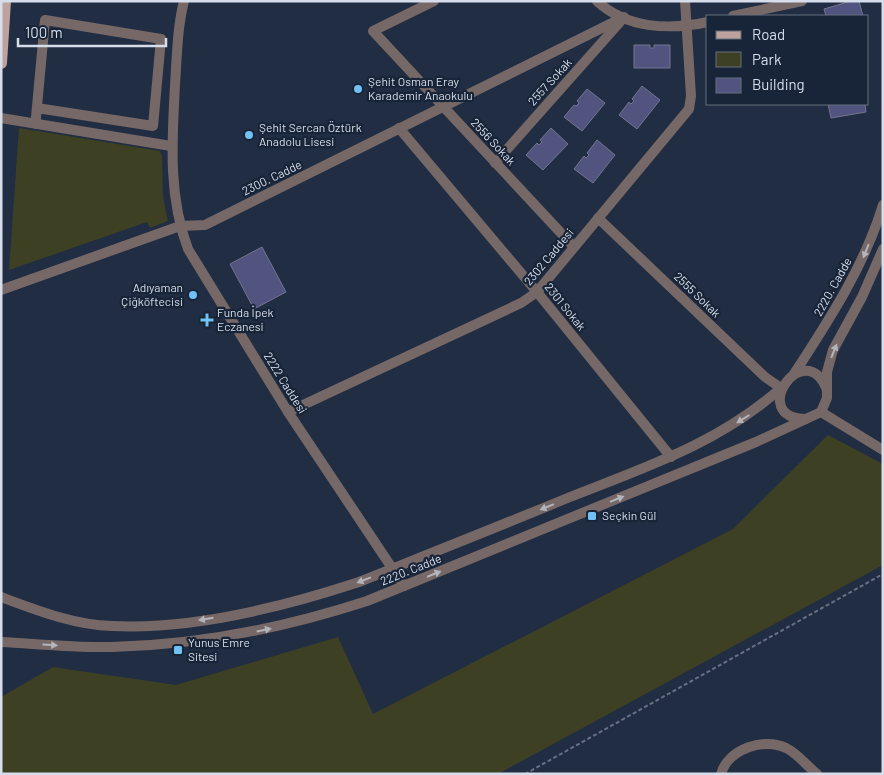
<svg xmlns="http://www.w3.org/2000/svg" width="884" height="775" font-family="Barlow,sans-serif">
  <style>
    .green { fill: #3e4024 }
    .building { fill: #51547e; stroke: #737590 }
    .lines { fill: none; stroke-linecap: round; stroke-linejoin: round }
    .path { stroke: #677183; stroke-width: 2; stroke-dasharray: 4 2.5; stroke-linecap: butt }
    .minor { stroke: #766866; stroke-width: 10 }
    .major { stroke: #bea29d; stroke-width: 12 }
    .oneway { fill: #b4b5bc }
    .poi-dot { fill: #71c1f5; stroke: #182437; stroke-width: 2 }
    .labels { text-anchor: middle; stroke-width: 4.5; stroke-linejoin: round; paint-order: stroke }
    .poi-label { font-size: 12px; fill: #d6deeb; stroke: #182437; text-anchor: start }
    .street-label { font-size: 12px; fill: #d6deeb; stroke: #182437 }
  </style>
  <rect width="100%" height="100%" fill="#212d42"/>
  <g class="green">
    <polygon points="19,128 160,151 162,157 163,197 168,221 150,228 147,222 9,270"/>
    <polygon points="828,435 883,464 883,565 498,774 1,774 1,697 53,667 176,685 338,637 373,714 733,529"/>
  </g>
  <g class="building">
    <polygon points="851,1 859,1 863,16 826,16 824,9"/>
    <polygon points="634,45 650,45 650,48 654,48 654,45 670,45 670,68 634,68"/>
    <polygon points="642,86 660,100 637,129 619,115 629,102 631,104 634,101 632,99"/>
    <polygon points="587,89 605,103 582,131 564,117 574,105 576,106 579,103 577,101"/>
    <polygon points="828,104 865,104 866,112 831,118"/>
    <polygon points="551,128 568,144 543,170 526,155 537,143 539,145 542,142 540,140"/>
    <polygon points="597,140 615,155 593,183 574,169 584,156 586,158 589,155 587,153"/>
    <polygon points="262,247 286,292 254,309 230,264"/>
  </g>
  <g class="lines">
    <polyline class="path" points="525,774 883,574"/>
    <g class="minor">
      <path d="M184,1c-7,28 -7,56 -9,84 -3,56 -7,111 13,164l100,163 116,174"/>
      <polyline points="434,1 373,31 574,247"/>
      <path d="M597,1c30,28 73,29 111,21"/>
      <polyline points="733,16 802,1"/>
      <polyline points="1,118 171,146"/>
      <polyline points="36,124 36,117 45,20 161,39 153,126 37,108"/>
      <polyline points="399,128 537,292 671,457"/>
      <polyline points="495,163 620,22"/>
      <polyline points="598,218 765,377 781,388"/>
      <polyline points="1,290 180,226 205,225 624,17"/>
      <path d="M794,374c35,-54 70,-107 89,-169"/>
      <polyline points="288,412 521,303 537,292 689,109 691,96 685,1"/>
      <polyline points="821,412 883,450"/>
      <path d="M806,419c-60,-1 -1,-85 21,-29"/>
      <path d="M1,597c35,13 73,28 111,29 80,4 171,-19 247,-44 70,-28 141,-56 211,-85 76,-30 149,-54 211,-109"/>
      <path d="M1,642c37,2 74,6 111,5 87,-2 172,-19 255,-46l389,-159 65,-30 6,-14v-26l6,-22 29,-53 21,-48"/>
      <path d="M721,774c7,-25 43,-37 65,-26 11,5 21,18 31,26"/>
    </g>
    <polyline class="major" points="1,63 5,1"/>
  </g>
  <defs><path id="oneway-solid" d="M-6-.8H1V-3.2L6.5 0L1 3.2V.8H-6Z" transform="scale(1.25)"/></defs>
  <g class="oneway">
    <use href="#oneway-solid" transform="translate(866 251) rotate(112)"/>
    <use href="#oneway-solid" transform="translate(834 351) rotate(-68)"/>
    <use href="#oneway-solid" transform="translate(743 419) rotate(148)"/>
    <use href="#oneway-solid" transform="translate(617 499) rotate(-22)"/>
    <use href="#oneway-solid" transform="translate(547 507) rotate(158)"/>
    <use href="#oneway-solid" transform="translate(434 574) rotate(-22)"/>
    <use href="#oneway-solid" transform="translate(364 580) rotate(159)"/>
    <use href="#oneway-solid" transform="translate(206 619) rotate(171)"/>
    <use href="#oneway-solid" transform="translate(264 630) rotate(-11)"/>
    <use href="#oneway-solid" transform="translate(50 645) rotate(3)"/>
  </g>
  <g class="poi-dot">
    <circle cx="358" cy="89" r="5"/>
    <circle cx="249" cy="135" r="5"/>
    <circle cx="193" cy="295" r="5"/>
    <path d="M204.5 312.5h5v5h5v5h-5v5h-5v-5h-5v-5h5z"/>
    <rect x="587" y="511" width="10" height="10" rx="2.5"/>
    <rect x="173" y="645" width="10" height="10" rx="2.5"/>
  </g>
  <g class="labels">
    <g class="poi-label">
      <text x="368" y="86">Şehit Osman Eray<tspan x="368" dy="14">Karademir Anaokulu</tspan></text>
      <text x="259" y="132">Şehit Sercan Öztürk<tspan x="259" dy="14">Anadolu Lisesi</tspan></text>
      <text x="183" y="292" text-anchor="end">Adıyaman<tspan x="183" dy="14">Çiğköftecisi</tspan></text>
      <text x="217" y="317">Funda İpek<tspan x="217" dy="14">Eczanesi</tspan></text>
      <text x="602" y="520">Seçkin Gül</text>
      <text x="188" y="647">Yunus Emre<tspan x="188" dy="14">Sitesi</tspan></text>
    </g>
    <g class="street-label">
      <text transform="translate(550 82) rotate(-48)" y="4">2557 Sokak</text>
      <text transform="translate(493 142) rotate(47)" y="4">2556 Sokak</text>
      <text transform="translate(272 178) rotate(-26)" y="4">2300. Cadde</text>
      <text transform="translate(549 257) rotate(-50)" y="4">2302 Caddesi</text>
      <text transform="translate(833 287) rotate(-61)" y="4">2220. Cadde</text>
      <text transform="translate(697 295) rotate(44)" y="4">2555 Sokak</text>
      <text transform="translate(565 307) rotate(51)" y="4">2301 Sokak</text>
      <text transform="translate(285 383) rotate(58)" y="4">2222 Caddesi</text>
      <text transform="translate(411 570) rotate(-22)" y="4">2220. Cadde</text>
    </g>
  </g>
  <rect width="884" height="775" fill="none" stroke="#d6deeb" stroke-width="5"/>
  <rect x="706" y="15" width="162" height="90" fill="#182437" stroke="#646e7f"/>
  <rect x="716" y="31" width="25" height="8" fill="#bea29d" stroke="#646e7f"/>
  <text x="752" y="40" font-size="15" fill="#d6deeb">Road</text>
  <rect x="716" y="52" width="25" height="15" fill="#3e4024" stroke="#646e7f"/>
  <text x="752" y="65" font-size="15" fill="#d6deeb">Park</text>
  <rect x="716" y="78" width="25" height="15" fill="#51547e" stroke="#646e7f"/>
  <text x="752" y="90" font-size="15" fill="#d6deeb">Building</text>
  <path d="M18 38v8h148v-8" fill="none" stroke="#d6deeb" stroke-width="2.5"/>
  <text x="25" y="38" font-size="15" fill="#d6deeb" stroke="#182437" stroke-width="4" paint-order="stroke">100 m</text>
</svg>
